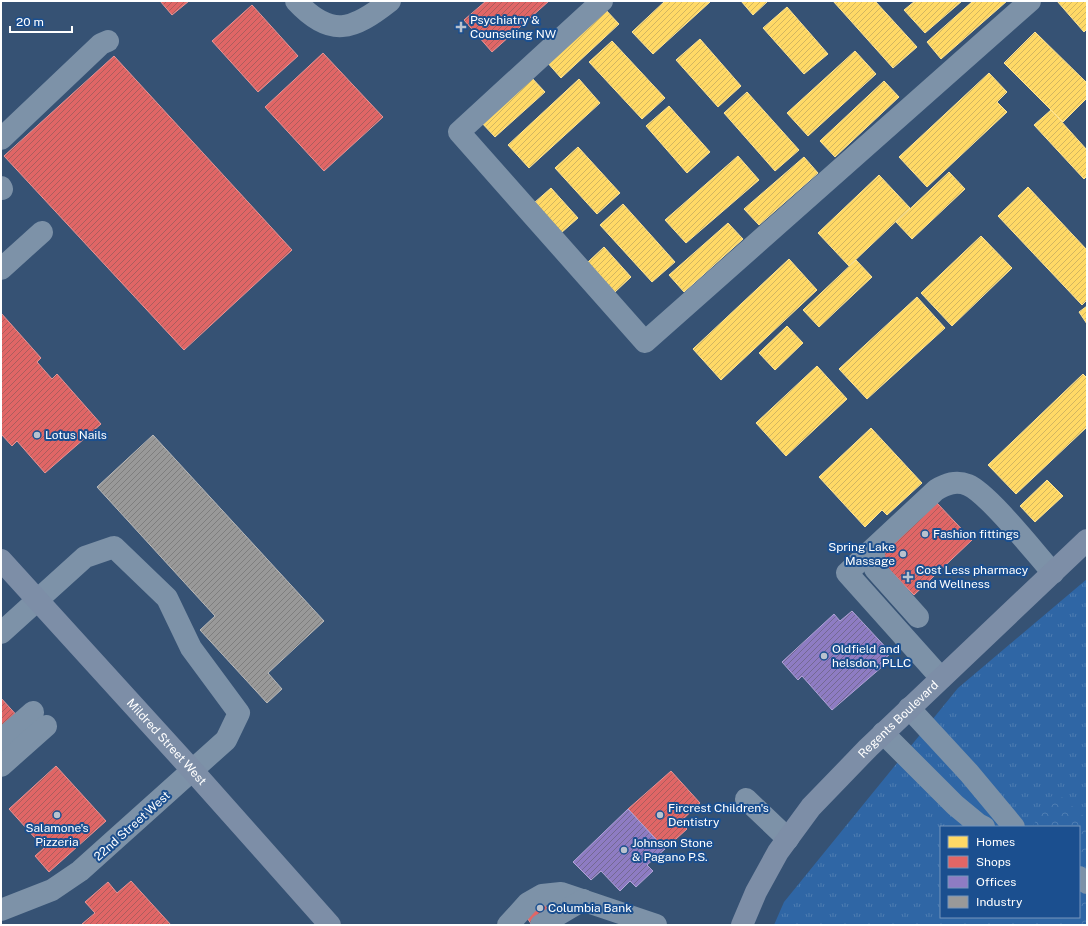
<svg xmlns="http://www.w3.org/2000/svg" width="1088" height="926" font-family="'Public Sans',sans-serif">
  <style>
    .grass { fill: url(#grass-tufts); fill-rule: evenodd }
    .forest { fill: url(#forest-crowns) }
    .homes { fill: url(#homes-hatch); stroke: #ffe494 }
    .shops { fill: url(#shops-hatch); stroke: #e99494 }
    .offices { fill: url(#offices-hatch); stroke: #b0a3d5 }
    .industry { fill: url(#industry-hatch); stroke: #b8b8b8 }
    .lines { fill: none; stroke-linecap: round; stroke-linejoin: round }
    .minor { stroke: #7d92a8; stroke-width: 22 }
    .major { stroke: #7d8ea7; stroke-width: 22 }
    .poi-dot { fill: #b9c2ce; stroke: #1b4f8f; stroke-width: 1.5 }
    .labels { text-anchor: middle; stroke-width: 4; stroke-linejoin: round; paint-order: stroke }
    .poi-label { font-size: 12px; fill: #fff; stroke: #1b4f8f; text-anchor: start }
    .street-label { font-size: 12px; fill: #fff; stroke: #1b4f8f }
  </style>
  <defs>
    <pattern id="grass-tufts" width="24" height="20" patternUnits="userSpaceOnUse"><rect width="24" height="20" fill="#2f66a5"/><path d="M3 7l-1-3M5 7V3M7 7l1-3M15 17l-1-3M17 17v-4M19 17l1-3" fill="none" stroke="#4e7db2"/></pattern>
    <pattern id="forest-crowns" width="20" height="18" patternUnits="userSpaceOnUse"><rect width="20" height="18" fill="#2f66a5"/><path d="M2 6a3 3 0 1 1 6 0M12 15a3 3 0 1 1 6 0" fill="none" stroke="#4e7db2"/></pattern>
    <pattern id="homes-hatch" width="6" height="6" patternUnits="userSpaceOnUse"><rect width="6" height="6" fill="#ffd966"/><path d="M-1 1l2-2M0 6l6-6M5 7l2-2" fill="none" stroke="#d2b660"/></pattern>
    <pattern id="shops-hatch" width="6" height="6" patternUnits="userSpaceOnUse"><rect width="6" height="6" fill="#e06666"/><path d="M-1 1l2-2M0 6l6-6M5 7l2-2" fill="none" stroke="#ac5d5d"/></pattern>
    <pattern id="offices-hatch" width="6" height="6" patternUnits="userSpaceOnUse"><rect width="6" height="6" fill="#8e7cc3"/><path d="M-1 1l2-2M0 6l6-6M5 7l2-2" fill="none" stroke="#746993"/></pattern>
    <pattern id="industry-hatch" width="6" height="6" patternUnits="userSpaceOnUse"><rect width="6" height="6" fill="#999"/><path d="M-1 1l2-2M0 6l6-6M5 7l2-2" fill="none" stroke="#7e7e7e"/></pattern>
  </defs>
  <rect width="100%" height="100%" fill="#365274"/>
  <path class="grass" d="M1087,579v346h-313l10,-23 174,-214zM941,827h138v90h-138z"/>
  <polygon class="forest" points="1055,791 1087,819 1087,925 1076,925 1068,917 1079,917 1079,827 1032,827"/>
  <g class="homes">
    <polygon points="665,1 710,2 653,54 632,32"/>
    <polygon points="741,1 768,1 753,15"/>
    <polygon points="833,1 875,1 917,47 893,68"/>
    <polygon points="915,1 962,1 925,33 904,10"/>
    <polygon points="973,1 1007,1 941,59 927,42"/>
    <polygon points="1057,1 1087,1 1087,29 1084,32"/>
    <polygon points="787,7 828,54 804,74 763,28"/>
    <polygon points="604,8 619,24 561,78 546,61"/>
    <polygon points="1035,32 1087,83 1087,98 1063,122 1004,63"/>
    <polygon points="700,39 741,86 718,107 676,60"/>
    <polygon points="612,41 665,98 642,119 589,62"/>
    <polygon points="855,51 876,74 808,136 787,113"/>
    <polygon points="989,73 1007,92 997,102 1007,112 927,187 899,157"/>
    <polygon points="530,76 545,92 495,137 480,121"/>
    <polygon points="579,79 600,103 529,168 508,145"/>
    <polygon points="884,81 899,97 835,157 820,141"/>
    <polygon points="747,92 799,150 775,171 724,113"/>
    <polygon points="669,106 710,152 687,173 646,126"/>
    <polygon points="1051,110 1087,150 1087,176 1084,179 1034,125"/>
    <polygon points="578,147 620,193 597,214 555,168"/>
    <polygon points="738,156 759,180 686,243 665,220"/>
    <polygon points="804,157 818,173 759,225 744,209"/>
    <polygon points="949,172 965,189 912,239 896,222"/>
    <polygon points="879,175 910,208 849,266 818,233"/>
    <polygon points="1028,187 1087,250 1087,300 1082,305 998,216"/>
    <polygon points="551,188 578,218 561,233 534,203"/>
    <polygon points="623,204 675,262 652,282 600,225"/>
    <polygon points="728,223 743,239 684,292 669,275"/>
    <polygon points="981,236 1012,268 952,326 921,293"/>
    <polygon points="604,247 631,277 615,292 588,262"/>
    <polygon points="789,259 817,290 721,380 693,349"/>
    <polygon points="856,260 872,277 819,327 803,310"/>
    <polygon points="917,297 945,328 867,399 839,369"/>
    <polygon points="1087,306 1087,324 1079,312"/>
    <polygon points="787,326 803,343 775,370 759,353"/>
    <polygon points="817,366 847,399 786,456 756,423"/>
    <polygon points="1083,374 1087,378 1087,427 1016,494 988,465"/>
    <polygon points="871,428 922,483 887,515 882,510 865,527 819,477"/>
    <polygon points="1047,480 1063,496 1035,522 1020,506"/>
  </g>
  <g class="shops">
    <polygon points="160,1 189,1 172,15"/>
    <polygon points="486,1 549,1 492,52 464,20"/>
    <polygon points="252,5 298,56 258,92 212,41"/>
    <polygon points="323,53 383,117 324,171 265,107"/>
    <polygon points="114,56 292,250 184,350 4,156"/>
    <polygon points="1,313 41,358 37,362 52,379 57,374 101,424 45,473 17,441 12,446 1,434"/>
    <polygon points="937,503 972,540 914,595 878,558"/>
    <polygon points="1,698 20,719 1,736"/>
    <polygon points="56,766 106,821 49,872 35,856 44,848 9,809"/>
    <polygon points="671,771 700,803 680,822 687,829 665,849 628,809"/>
    <polygon points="131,881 171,925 84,925 82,924 95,913 85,902 108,882 117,893"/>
    <polygon points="543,902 558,925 532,925 525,915"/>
  </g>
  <g class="offices">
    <polygon points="852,611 891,653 880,663 883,666 832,710 802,676 798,680 782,662 834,614 840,621"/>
    <polygon points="628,809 665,849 647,865 653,871 636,887 630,881 620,891 601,871 591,880 573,862"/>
  </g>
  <polygon class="industry" points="153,435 324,621 268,673 282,689 267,703 200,630 215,616 97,487"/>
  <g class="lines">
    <g class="minor">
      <path d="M296,1c35,38 57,29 94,0"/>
      <polyline points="602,1 459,132 645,342 1030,1"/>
      <polyline points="1,139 101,44 108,41"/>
      <polyline points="1,187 2,189"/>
      <polyline points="1,269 42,232"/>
      <polyline points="874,550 875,569 918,617"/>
      <polyline points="1,633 85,557 114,547 167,598 191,648 239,713 226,740 80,871 52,890 1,910"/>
      <path d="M941,678l-94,-105 89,-83c10,-6 20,-10 32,-5 20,8 68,69 85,88"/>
      <polyline points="909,708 969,773 1014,827"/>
      <polyline points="883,733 955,805 978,824 984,827"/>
      <polyline points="1,740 33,712"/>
      <polyline points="1,766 46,726"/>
      <polyline points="746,799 788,839"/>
      <polyline points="1079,877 1087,883"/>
      <polyline points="508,925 528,903 542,895 561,893 656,925"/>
      <polyline points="541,925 583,900"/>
    </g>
    <g class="major">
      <path id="s1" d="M1,560l192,211 137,154"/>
      <path id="s2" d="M742,925l14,-33 22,-40 33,-45 57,-59 219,-208"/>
    </g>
  </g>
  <g class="poi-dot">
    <path d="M459 21h4v4h4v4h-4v4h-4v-4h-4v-4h4z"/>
    <circle cx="37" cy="435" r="4"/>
    <circle cx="925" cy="534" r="4"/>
    <circle cx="903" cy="554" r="4"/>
    <path d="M906 571h4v4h4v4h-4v4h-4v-4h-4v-4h4z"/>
    <circle cx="824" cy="656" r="4"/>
    <circle cx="57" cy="815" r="4"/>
    <circle cx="660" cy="815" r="4"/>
    <circle cx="624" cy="850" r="4"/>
    <circle cx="540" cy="908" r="4"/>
  </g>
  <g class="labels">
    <g class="poi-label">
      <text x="470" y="24">Psychiatry &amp;<tspan x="470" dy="14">Counseling NW</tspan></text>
      <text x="45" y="439">Lotus Nails</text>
      <text x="933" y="538">Fashion fittings</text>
      <text x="895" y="551" text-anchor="end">Spring Lake<tspan x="895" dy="14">Massage</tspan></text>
      <text x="916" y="574">Cost Less pharmacy<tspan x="916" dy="14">and Wellness</tspan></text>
      <text x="832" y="653">Oldfield and<tspan x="832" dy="14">helsdon, PLLC</tspan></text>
      <text x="668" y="812">Fircrest Children's<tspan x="668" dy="14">Dentistry</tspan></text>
      <text x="57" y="832" text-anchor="middle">Salamone's<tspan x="57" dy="14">Pizzeria</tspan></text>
      <text x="632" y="847">Johnson Stone<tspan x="632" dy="14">&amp; Pagano P.S.</tspan></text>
      <text x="548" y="912">Columbia Bank</text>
    </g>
    <g class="street-label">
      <text dy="4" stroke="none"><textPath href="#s2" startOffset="261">Regents Boulevard</textPath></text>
      <text dy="4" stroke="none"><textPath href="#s1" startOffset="246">Mildred Street West</textPath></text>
      <text transform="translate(132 826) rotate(-42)" y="4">22nd Street West</text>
    </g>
  </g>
  <rect width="1088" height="926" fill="none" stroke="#ffffff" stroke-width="4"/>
  <rect x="940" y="826" width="140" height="92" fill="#1b4f8f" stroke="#7695bc"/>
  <rect x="948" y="836" width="20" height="12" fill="#ffd966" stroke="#7695bc"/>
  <text x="976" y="846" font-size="12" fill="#ffffff">Homes</text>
  <rect x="948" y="856" width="20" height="12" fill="#e06666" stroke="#7695bc"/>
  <text x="976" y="866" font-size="12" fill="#ffffff">Shops</text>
  <rect x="948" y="876" width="20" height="12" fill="#8e7cc3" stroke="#7695bc"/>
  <text x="976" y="886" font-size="12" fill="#ffffff">Offices</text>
  <rect x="948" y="896" width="20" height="12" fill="#999999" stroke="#7695bc"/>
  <text x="976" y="906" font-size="12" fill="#ffffff">Industry</text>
  <path d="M10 26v6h62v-6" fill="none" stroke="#ffffff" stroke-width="2"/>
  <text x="16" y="26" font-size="12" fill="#ffffff" stroke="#1b4f8f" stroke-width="3" paint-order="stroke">20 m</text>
</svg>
